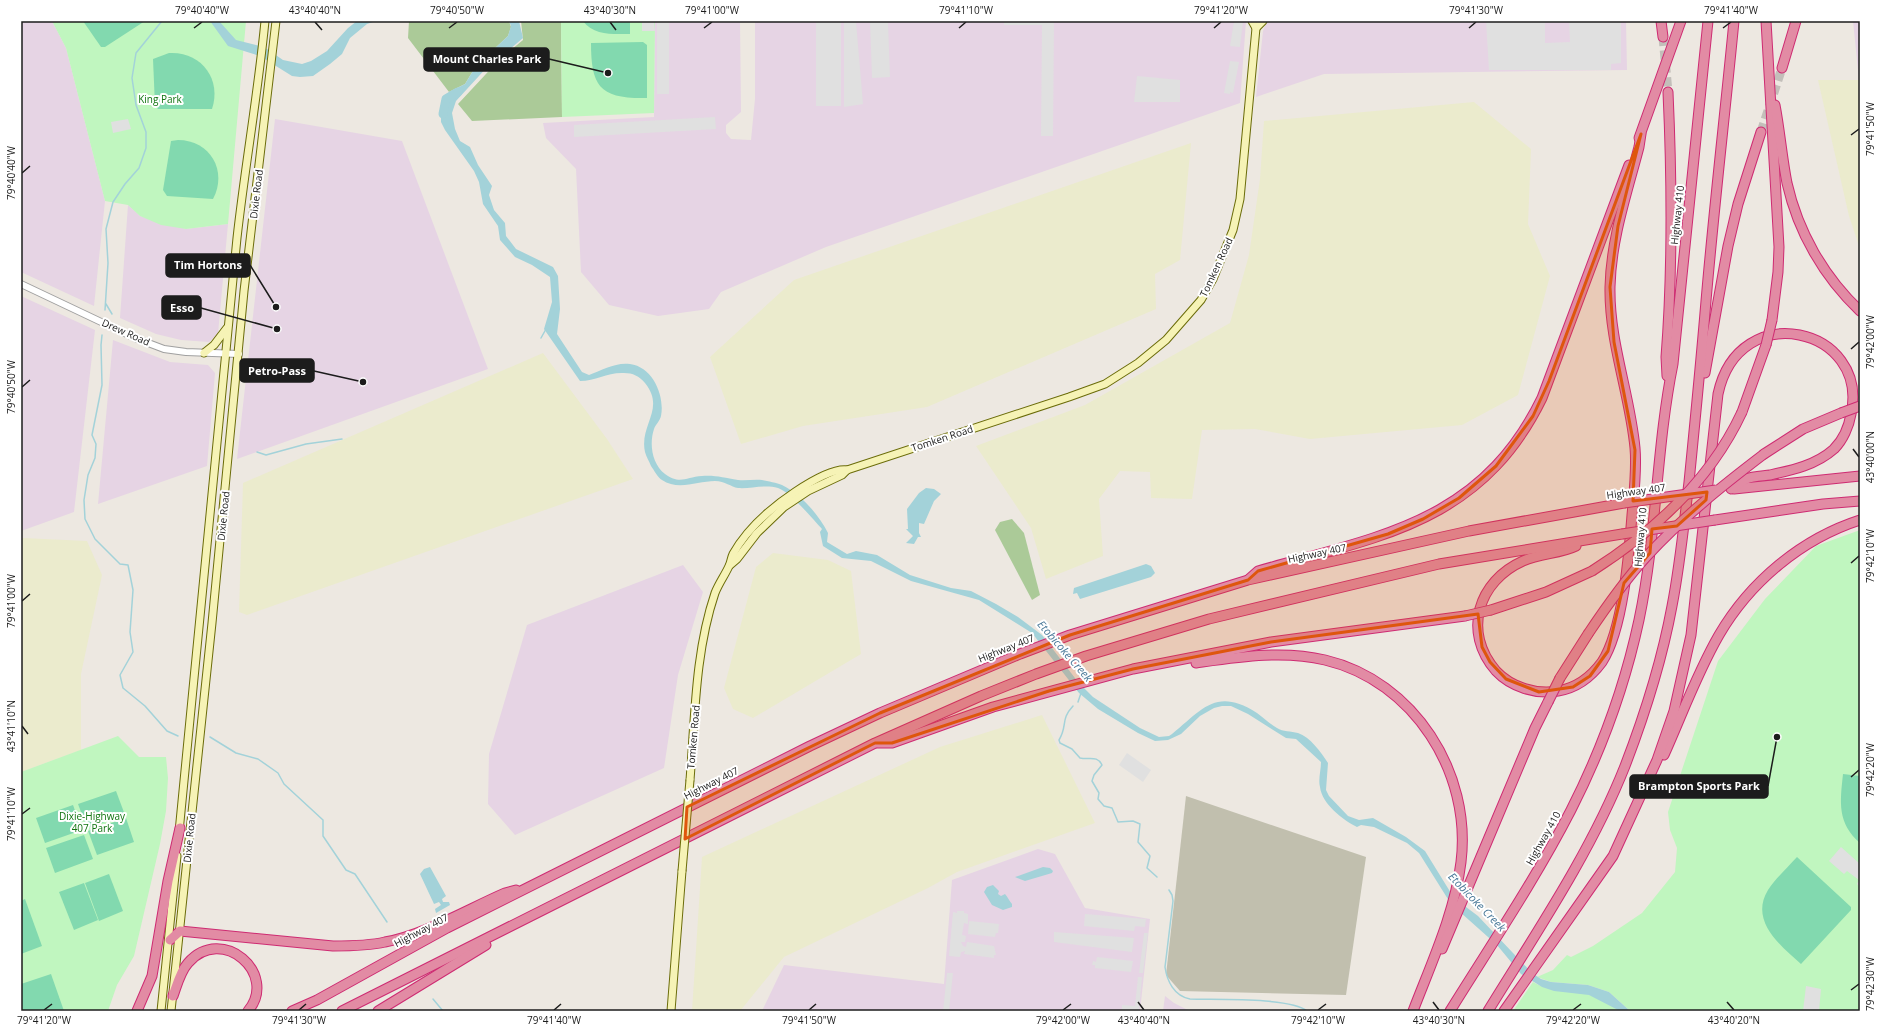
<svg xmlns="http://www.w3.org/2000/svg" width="1881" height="1032" font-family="'Open Sans',sans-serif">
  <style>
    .industrial { fill: #e6d4e4 }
    .construction { fill: #c1bfae }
    .farmland { fill: #ebebcd }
    .forest { fill: #abca98 }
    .park { fill: #c0f6bf }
    .pitch { fill: #82d9af }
    .parking { fill: #e0e0e0 }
    .water { fill: #a3d2d9 }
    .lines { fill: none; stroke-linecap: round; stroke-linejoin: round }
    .stream { stroke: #a3d2d9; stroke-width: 1.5 }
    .river { stroke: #a3d2d9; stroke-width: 9 }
    .motorway-tunnel { stroke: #c3bfba; stroke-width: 9; stroke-dasharray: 9 4.5; stroke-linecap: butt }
    .tertiary-casing { stroke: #a0a0a0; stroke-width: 8 }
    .secondary-casing { stroke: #6b6c09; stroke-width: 9 }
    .motorway-casing { stroke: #ce2b72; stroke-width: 11 }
    .tertiary { stroke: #fff; stroke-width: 6 }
    .secondary { stroke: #f6f3b6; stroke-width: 7 }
    .motorway { stroke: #e28ba4; stroke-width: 9 }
    .secondary-bridge-casing { stroke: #6b6c09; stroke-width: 9; stroke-linecap: butt }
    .motorway-bridge-casing { stroke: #ce2b72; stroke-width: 11; stroke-linecap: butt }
    .secondary-bridge { stroke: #f6f3b6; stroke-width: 7 }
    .motorway-bridge { stroke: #e28ba4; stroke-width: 9 }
    .marked { fill: #de560d; fill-opacity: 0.2; stroke: #de560d; stroke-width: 3; stroke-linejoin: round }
    .ticks { fill: none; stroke: #1c1c1c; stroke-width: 1.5 }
    .labels { text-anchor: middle; stroke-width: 4; stroke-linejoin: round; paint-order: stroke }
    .park-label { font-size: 10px; fill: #117410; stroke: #fff }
    .street-label { font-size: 10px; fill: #1c1c1c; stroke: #fff }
    .water-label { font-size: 11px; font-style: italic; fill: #477797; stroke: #fff }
    .leader { fill: none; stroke: #1c1c1c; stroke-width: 1.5 }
    .callout-dot { fill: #1c1c1c; stroke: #fff; stroke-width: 1.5 }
    .callout { fill: #1c1c1c; stroke: #1c1c1c; stroke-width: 1.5 }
    .callout-label { font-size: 11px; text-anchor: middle; font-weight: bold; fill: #fff }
    .neatline { fill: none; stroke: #1c1c1c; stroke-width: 1.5 }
    .ticks-label { font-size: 10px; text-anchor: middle; fill: #1c1c1c }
  </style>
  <rect width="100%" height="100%" fill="#ede8e1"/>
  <g class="industrial">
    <polygon points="21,21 52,21 66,48 105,201 94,306 21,272"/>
    <polygon points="655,21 740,21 741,112 726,125 726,133 731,139 751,140 755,99 755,21 1246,21 1240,103 826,247 721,292 709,309 658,316 609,305 581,272 576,169 546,138 543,123 654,117"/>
    <polygon points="1267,21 1626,21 1627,70 1324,74 1256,97 1263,31"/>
    <polygon points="1853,21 1860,21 1860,80 1859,80"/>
    <polygon points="275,119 402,141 488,369 237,459"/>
    <polygon points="128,205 140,216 186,229 228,224 218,334 209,342 181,340 156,334 120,318"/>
    <polygon points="21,296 95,330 74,512 21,531"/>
    <polygon points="113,340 170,362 208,365 215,373 207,466 98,504"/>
    <polygon points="683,565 703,592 678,675 664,768 515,835 488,804 489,754 527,625"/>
    <polygon points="1038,849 1055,854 1085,908 1150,919 1140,1011 762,1011 784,965 944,984 952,880"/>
    <polygon points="1165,996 1174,1003 1188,1010 1215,1011 1163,1011"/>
  </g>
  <polygon class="construction" points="1186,796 1366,857 1346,995 1180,991 1166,975"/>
  <g class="farmland">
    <polygon points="1818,80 1860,80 1860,249 1849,216"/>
    <polygon points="1474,102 1531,149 1528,224 1550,276 1518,395 1462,425 1310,439 1255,429 1202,430 1192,499 1151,498 1150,472 1120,471 1099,499 1103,556 1046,579 1031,528 976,446 1085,405 1230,323 1249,255 1260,179 1264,121"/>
    <polygon points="1191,143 1180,260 1155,274 1156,309 927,407 803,426 741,444 710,357 794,280"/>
    <polygon points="543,353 607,439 633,479 247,615 239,612 243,483"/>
    <polygon points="23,538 87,541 102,575 81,674 81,750 21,772 21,539"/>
    <polygon points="773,553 828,560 851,571 861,654 753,718 733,709 724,688 756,567"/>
    <polygon points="1042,715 1095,823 957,872 928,888 784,957 740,1011 692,1011 702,857 940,747"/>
  </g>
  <g class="forest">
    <polygon points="409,21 509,21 511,27 508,36 476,66 465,84 449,92 408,38"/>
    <polygon points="521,21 561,21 562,117 472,121 458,104 499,60 523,40"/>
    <polygon points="1012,519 1024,533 1040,595 1032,600 995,530 1000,522"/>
  </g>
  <g class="park">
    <polygon points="52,21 246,21 228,224 186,229 161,225 140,216 128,205 105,201 66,48"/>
    <polygon points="561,21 655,21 654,113 562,117"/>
    <polygon points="1860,530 1860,1011 1630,1011 1609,992 1588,985 1551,982 1537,977 1553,970 1567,955 1571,957 1593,946 1642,913 1675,872 1677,848 1670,830 1668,812 1718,661 1765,599 1816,546"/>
    <polygon points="118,736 139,757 166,757 168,778 166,811 160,844 134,956 117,985 108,1011 21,1011 21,772"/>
    <path d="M1533,982c20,12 37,6 57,13 9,3 22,10 30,16h-107z"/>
  </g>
  <g class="pitch">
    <polygon points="83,21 145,21 105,47 101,47"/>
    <path d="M583,21h47v13c-17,0 -36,2 -47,-13z"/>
    <path d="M643,42l4,3v53c-47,1 -56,-11 -56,-55z"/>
    <path d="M169,53c32,-2 53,26 43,56h-54l-3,-3 -2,-47z"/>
    <path d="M178,140c32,0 50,31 35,59l-46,-3 -4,-6 8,-49z"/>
    <path d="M1843,774l17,2v67c-23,-20 -20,-41 -17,-69z"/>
    <polygon points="116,791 125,815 87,828 78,804"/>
    <polygon points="73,805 82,830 45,843 36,818"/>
    <polygon points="126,818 134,842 97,855 88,831"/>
    <polygon points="84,835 93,859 55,873 46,848"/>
    <path d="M1797,857l54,50v3l-50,54c-20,-18 -52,-43 -33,-74 8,-12 19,-22 29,-33z"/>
    <polygon points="109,874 123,911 99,921 85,883"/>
    <polygon points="84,883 98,920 74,930 59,892"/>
    <polygon points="25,899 42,946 21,954 21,901"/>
    <polygon points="51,974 64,1011 21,1011 21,984"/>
  </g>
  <g class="parking">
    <polygon points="642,21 654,21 655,31 642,31"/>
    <rect x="657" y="21" width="12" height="73"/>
    <rect x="816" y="21" width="25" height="85"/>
    <polygon points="844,21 856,21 863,104 844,107"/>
    <polygon points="870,21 888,21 890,77 872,78"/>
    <polygon points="1004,21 1054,21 1053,136 1041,136 1042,25 1004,25"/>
    <polygon points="1234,21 1243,21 1240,47 1230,46"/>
    <polygon points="1486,21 1545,21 1545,43 1570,42 1569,21 1621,21 1621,63 1611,64 1611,70 1489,70"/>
    <polygon points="1230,61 1239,62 1233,93 1230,92 1230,94 1224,93"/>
    <polygon points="1137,76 1180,80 1180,102 1134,102"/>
    <polygon points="715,117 716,129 574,137 574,125"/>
    <polygon points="128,119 131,129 113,133 111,122"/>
    <polygon points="1127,753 1151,770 1143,782 1119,765"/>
    <polygon points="1841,847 1860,864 1860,887 1857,884 1859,880 1847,871 1844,874 1829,861"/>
    <polygon points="957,911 964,911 964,913 968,914 968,924 964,923 962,935 966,936 965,942 961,942 963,946 966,947 967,942 994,946 996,955 994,955 994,958 964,954 965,951 961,952 960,957 949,956 953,912 957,913"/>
    <polygon points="1085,914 1146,919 1145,927 1135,926 1134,931 1084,926"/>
    <polygon points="969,921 999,924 998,933 996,933 995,937 968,934"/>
    <polygon points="1054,932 1134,938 1132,952 1054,942"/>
    <polygon points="1144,933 1148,933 1143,973 1139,973"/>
    <polygon points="1097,957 1133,961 1131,972 1095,968 1095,965 1092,965 1093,961 1096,962"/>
    <polygon points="947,973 953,973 949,1011 943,1011"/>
    <polygon points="1138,977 1142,977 1139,1011 1122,1011 1122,1005 1135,1006"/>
    <polygon points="1806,986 1821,989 1819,1011 1803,1011"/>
  </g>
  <g class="water">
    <polygon points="210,21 219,21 236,40 264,47 283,60 302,64 311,61 327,51 348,28 357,21 376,21 367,24 350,38 342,54 330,64 313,76 300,77 292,76 260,56 228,46"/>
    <path d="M509,21h10l4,17 -20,17 -13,9 -34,37 -4,12 3,16 5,12 10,6 8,18 14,21 -3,9 5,15 11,13 1,13 10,13 37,18 5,9 2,33 -3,25 25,38 7,3c13,-5 27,-13 41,-11 23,3 35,32 31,52 -1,5 -6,9 -7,13 -5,15 -2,35 11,45 15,11 21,3 37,2 14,-1 22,2 36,4 8,1 16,-1 24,0 6,1 15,3 20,5 19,9 37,30 46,48l-1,9 20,12 9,-3 21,4 33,20 41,13 20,3 25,13 22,13 24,18 36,47 15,15 47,31 19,9 10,-1 3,-2c31,-25 44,-47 85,-21 7,5 13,11 20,15 6,4 14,3 21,5 12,4 23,19 30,30l-2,27 3,6 19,20 11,4 14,-2 33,19 19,14 29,47 24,18 54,57 9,6 10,3 37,3 21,7 21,19h-10l-31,-16 -35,-4 -12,-4 -21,-13 -24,-29 -46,-41 -32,-51 -12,-10 -33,-16 -13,-2 -4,2c-14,-7 -35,-23 -37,-40 -2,-7 1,-17 1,-25l-25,-23 -10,-1 -38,-24 -17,-8h-9l-8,2 -14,8 -19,18 -13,6 -13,1 -17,-8 -40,-24 -19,-16 -47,-60 -53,-33 -68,-19 -40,-20 -29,-3 -19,-12 -3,-14 2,-3c-9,-10 -32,-37 -44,-41 -13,-4 -27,1 -40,0 -7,-1 -13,-7 -23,-7 -17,0 -37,10 -53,-1 -4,-2 -8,-10 -11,-14 -2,-5 -5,-10 -6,-14 -6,-27 21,-43 0,-69 -6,-7 -12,-10 -21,-10 -16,-1 -28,8 -44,8l-36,-52 8,-27 -2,-25 -18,-12 -17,-8 -15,-17 -2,-14 -15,-22 -4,-22 -5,-11 -29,-41 -4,-8v-9l8,-21 16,-8 11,-18 32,-30 3,-10z"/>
    <polygon points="926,488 934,489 941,494 934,501 924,524 919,523 919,533 921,537 918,537 914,544 906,543 913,536 906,529 908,529 907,509 919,493"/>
    <polygon points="1146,564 1151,566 1155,573 1151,577 1080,599 1077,593 1073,594 1074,588"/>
    <polygon points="430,867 446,896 442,899 443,902 449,902 450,905 436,913 435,909 441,905 439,902 434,904 420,874 424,869"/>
    <polygon points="1043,867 1050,868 1053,871 1052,873 1025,881 1015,877"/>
    <path d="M993,885l6,6 -1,3 3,2 4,-2c3,3 4,7 7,10v3l-9,3 -11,-5 -8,-13 3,-5z"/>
  </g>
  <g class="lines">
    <g class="stream">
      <polyline points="106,304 112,314"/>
      <polyline points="105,310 108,263 106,229 113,202 125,184 139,168 146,148 146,132 136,105 132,78 136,53 162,21"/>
      <polyline points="102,335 101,345 102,385 92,435 96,444 95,458 88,475 84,500 85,519 95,539 120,564 128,565 133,590 130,632 133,652 120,675 123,688 145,706 167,731 178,736"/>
      <polyline points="541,338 546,329"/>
      <polyline points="257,452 266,455 306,444 342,439"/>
      <polyline points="1078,702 1081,693"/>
      <path d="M1073,706c-13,14 -5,19 -14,34l1,3 12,6 8,9c10,2 17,-3 22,7l-8,10 -2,6 7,12 -1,6 6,7 8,2 6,14 15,-1 7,3 -2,18 12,14 -3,12 10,9"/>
      <polyline points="210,737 236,753 258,759 278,773 284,784 323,820 323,836 346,870 355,874 387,922"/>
      <path d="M1169,890l3,5 1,6 -8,66c2,14 9,29 25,32 24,1 100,-2 117,12"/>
      <polyline points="433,999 443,1011"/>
    </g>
    <polyline class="river" points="443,114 446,99 458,92"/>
    <g class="motorway-tunnel">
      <polyline points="1663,37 1668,92"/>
      <polyline points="1761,132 1782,68"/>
    </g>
    <defs>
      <polyline id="tertiary" points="21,284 135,338 164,349 186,352 239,354"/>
      <g id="secondary">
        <polyline points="1256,28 1263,21"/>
        <polyline points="204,353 214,345 227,328"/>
        <polyline points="730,565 737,559 757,533 784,507 808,491 842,475 847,470 1069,397 1105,384 1138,363 1166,340 1201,300 1213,279 1233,230 1240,199 1256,28 1252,21"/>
        <path d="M690,780c5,-63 5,-128 25,-187 4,-10 10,-18 14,-27 2,-4 2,-8 4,-12 14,-25 38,-46 62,-62 12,-8 37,-24 52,-22"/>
        <path d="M179,832l58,-594c8,-72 21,-144 28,-217"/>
        <polyline points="161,1011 177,856"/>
        <polyline points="171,1011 212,623 244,291 276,21"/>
        <polyline points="671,1011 682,871"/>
      </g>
      <g id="motorway">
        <polyline points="1661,21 1663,37"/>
        <polyline points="1766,21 1779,247 1778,272 1772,320"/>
        <polyline points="1782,68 1796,21"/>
        <path d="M1775,105c5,26 7,53 12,78 11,49 37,94 73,128"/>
        <polyline points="1639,138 1681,21"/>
        <polyline points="1705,373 1728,246 1738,204 1761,132"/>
        <path d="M1667,376l-1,-19c7,-89 6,-177 2,-265"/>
        <polyline points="1742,412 1766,345"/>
        <polyline points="1764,454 1803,429 1841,413"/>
        <polyline points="1734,489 1860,476"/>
        <polyline points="1715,520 1823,504 1860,501"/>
        <path d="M1576,546c-16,8 -36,7 -53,15 -45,20 -61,71 -27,110 15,16 40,24 62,20 18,-3 33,-14 44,-29 21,-32 27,-108 30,-147 2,-22 5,-45 3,-67 -5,-54 -26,-106 -25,-161 1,-48 17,-94 29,-140l2,-13"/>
        <path d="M1249,579l9,-8c122,-35 223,-48 284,-173l87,-233"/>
        <polyline points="1491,610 1546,592 1592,571"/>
        <path d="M1196,663c43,-6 87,-13 129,-3 89,21 147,113 136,202 -6,50 -30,102 -48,149"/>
        <polyline points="1560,678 1588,634"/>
        <polyline points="878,743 892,743 993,707 1133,669 1271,642 1465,616"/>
        <path d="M1664,755c18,-40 33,-82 55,-120 31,-53 82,-96 141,-115"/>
        <path d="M170,940l10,-9 153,15c17,0 35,0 52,-4 39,-7 83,-33 120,-49l11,-3"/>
        <polyline points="1442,949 1535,728 1548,702"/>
        <path d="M173,996c4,-11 7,-24 15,-33 34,-39 91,11 60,48"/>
        <polyline points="137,1011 152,976 168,881 180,828"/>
        <polyline points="292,1011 317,1000 447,928 810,746 880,713 1020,654 1070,635 1248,580 1469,531 1624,503"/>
        <polyline points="342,1011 875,743 981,696 1036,674 1086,656 1209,619 1439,564 1622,534"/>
        <polyline points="378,1011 486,945"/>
        <path d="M1450,1011c41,-66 85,-131 121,-201 30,-59 54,-125 68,-190 18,-85 17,-172 34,-256l35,-343"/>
        <path d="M1488,1011c48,-78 103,-159 137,-245 20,-52 37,-106 47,-160 8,-41 12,-82 17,-124 6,-60 12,-121 17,-181 8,-94 19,-187 28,-280"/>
        <path d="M1504,1011l109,-155 44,-96 17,-49 17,-76 27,-241c21,-98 152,-66 133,20 -2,12 -8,26 -17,35 -18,16 -41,21 -64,26 -7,1 -17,1 -24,4 -5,3 -10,7 -15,10"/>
      </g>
    </defs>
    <use href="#tertiary" class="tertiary-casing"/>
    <use href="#secondary" class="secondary-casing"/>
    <use href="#motorway" class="motorway-casing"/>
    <use href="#tertiary" class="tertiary"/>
    <use href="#secondary" class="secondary"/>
    <use href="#motorway" class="motorway"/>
    <defs>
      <polyline id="secondary-bridge" points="682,871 690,780"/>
      <g id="motorway-bridge">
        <polyline points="1766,345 1772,320"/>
        <polyline points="1841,413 1860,406"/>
        <polyline points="1624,503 1716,490"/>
        <polyline points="1622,534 1715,520"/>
        <path d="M1592,571c63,-40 118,-90 150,-159"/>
        <polyline points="1465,616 1491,610"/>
        <path d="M1588,634c18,-27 37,-54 59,-78 35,-38 75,-70 117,-102"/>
        <polyline points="1548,702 1560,678"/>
      </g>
    </defs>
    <use href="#secondary-bridge" class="secondary-bridge-casing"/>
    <use href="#motorway-bridge" class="motorway-bridge-casing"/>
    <use href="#secondary-bridge" class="secondary-bridge"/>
    <use href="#motorway-bridge" class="motorway-bridge"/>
  </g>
  <path class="marked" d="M1641,134l-23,92 -8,61 4,55 21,108 -2,51 74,-9 -1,8 -29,26 -25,3 -2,24 -26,30 -16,68 -18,25 -17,11 -34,5 -33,-13 -16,-17 -8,-15 -4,-33 -207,28 -138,27 -84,22 -157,52h-17l-190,96 2,-32 193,-94 190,-78 178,-55 10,-9 130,-37 35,-15 36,-21 37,-32 37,-50 16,-35z"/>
  <path class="ticks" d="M315,22l7,8M610,22l6,8M194,28l8,-6M449,28l8,-6M704,28l8,-6M959,28l7,-6M1214,28l7,-6M1469,28l7,-6M1723,28l8,-6M1851,135l8,-6M22,173l8,-7M1851,349l8,-7M22,387l8,-7M1853,449l6,8M1851,563l8,-7M22,601l8,-7M22,726l6,8M1851,777l8,-7M22,814l8,-6M1851,990l8,-6M1138,1002l6,8M1433,1002l6,8M1727,1002l7,8M44,1010l8,-6M299,1010l7,-6M554,1010l7,-6M809,1010l7,-6M1063,1010l8,-6M1318,1010l8,-6M1573,1010l8,-6"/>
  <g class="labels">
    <g class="park-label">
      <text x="160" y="103">King Park</text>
      <text x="92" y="820">Dixie-Highway<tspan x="92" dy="12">407 Park</tspan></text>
    </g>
    <g class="street-label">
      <text transform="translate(256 194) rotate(-83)" y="4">Dixie Road</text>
      <text transform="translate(1677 215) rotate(-84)" y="4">Highway 410</text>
      <text transform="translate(1216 267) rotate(-65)" y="4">Tomken Road</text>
      <text transform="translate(126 332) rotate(24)" y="4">Drew Road</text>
      <text transform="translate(942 438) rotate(-18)" y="4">Tomken Road</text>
      <text transform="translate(1636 491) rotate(-8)" y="4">Highway 407</text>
      <text transform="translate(223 516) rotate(-84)" y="4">Dixie Road</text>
      <text transform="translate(1640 537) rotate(-85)" y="4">Highway 410</text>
      <text transform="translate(1317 553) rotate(-12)" y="4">Highway 407</text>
      <text transform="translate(1006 648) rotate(-22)" y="4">Highway 407</text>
      <text transform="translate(693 737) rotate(-85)" y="4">Tomken Road</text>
      <text transform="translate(711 783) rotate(-27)" y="4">Highway 407</text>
      <text transform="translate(189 838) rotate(-84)" y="4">Dixie Road</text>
      <text transform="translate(1543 838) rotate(-61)" y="4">Highway 410</text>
      <text transform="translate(421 930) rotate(-28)" y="4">Highway 407</text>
    </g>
    <g class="water-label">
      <text transform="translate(1065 651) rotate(49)" y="4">Etobicoke Creek</text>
      <text transform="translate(1477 902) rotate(46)" y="4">Etobicoke Creek</text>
    </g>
  </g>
  <path class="leader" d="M608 73L549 59M276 307L250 265M277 329L201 308M363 382L314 371M1777 737L1768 786"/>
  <g class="callout-dot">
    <circle cx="608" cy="73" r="4"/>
    <circle cx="276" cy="307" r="4"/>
    <circle cx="277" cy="329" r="4"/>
    <circle cx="363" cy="382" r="4"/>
    <circle cx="1777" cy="737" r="4"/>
  </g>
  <g class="callout">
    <rect x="424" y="48" width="125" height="23" rx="4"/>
    <rect x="166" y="254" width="84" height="23" rx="4"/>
    <rect x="162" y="296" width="39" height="23" rx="4"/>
    <rect x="240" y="359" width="74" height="23" rx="4"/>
    <rect x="1630" y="775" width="138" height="23" rx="4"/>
  </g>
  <g class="callout-label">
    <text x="487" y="63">Mount Charles Park</text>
    <text x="208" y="269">Tim Hortons</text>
    <text x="182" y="312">Esso</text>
    <text x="277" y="375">Petro-Pass</text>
    <text x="1699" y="790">Brampton Sports Park</text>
  </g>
  <rect width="1881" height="1032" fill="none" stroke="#ffffff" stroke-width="44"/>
  <rect x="22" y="22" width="1837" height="988" class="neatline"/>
  <g class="ticks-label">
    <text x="202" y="14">79°40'40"W</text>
    <text x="315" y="14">43°40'40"N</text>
    <text x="457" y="14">79°40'50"W</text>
    <text x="610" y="14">43°40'30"N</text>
    <text x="712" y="14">79°41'00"W</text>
    <text x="966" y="14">79°41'10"W</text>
    <text x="1221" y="14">79°41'20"W</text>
    <text x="1476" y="14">79°41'30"W</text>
    <text x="1731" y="14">79°41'40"W</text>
    <text transform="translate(1870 129) rotate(-90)" y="4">79°41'50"W</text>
    <text transform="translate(11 173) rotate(-90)" y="4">79°40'40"W</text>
    <text transform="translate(1870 342) rotate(-90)" y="4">79°42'00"W</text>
    <text transform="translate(11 387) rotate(-90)" y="4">79°40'50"W</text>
    <text transform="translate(1870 457) rotate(-90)" y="4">43°40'00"N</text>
    <text transform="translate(1870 556) rotate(-90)" y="4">79°42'10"W</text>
    <text transform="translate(11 601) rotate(-90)" y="4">79°41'00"W</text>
    <text transform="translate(11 726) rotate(-90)" y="4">43°41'10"N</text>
    <text transform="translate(1870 770) rotate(-90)" y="4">79°42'20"W</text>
    <text transform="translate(11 814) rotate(-90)" y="4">79°41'10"W</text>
    <text transform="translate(1870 984) rotate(-90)" y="4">79°42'30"W</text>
    <text x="44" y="1024">79°41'20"W</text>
    <text x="299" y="1024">79°41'30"W</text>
    <text x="554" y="1024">79°41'40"W</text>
    <text x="809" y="1024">79°41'50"W</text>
    <text x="1063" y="1024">79°42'00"W</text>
    <text x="1144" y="1024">43°40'40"N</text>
    <text x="1318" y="1024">79°42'10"W</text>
    <text x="1439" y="1024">43°40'30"N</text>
    <text x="1573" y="1024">79°42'20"W</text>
    <text x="1734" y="1024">43°40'20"N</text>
  </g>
</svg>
